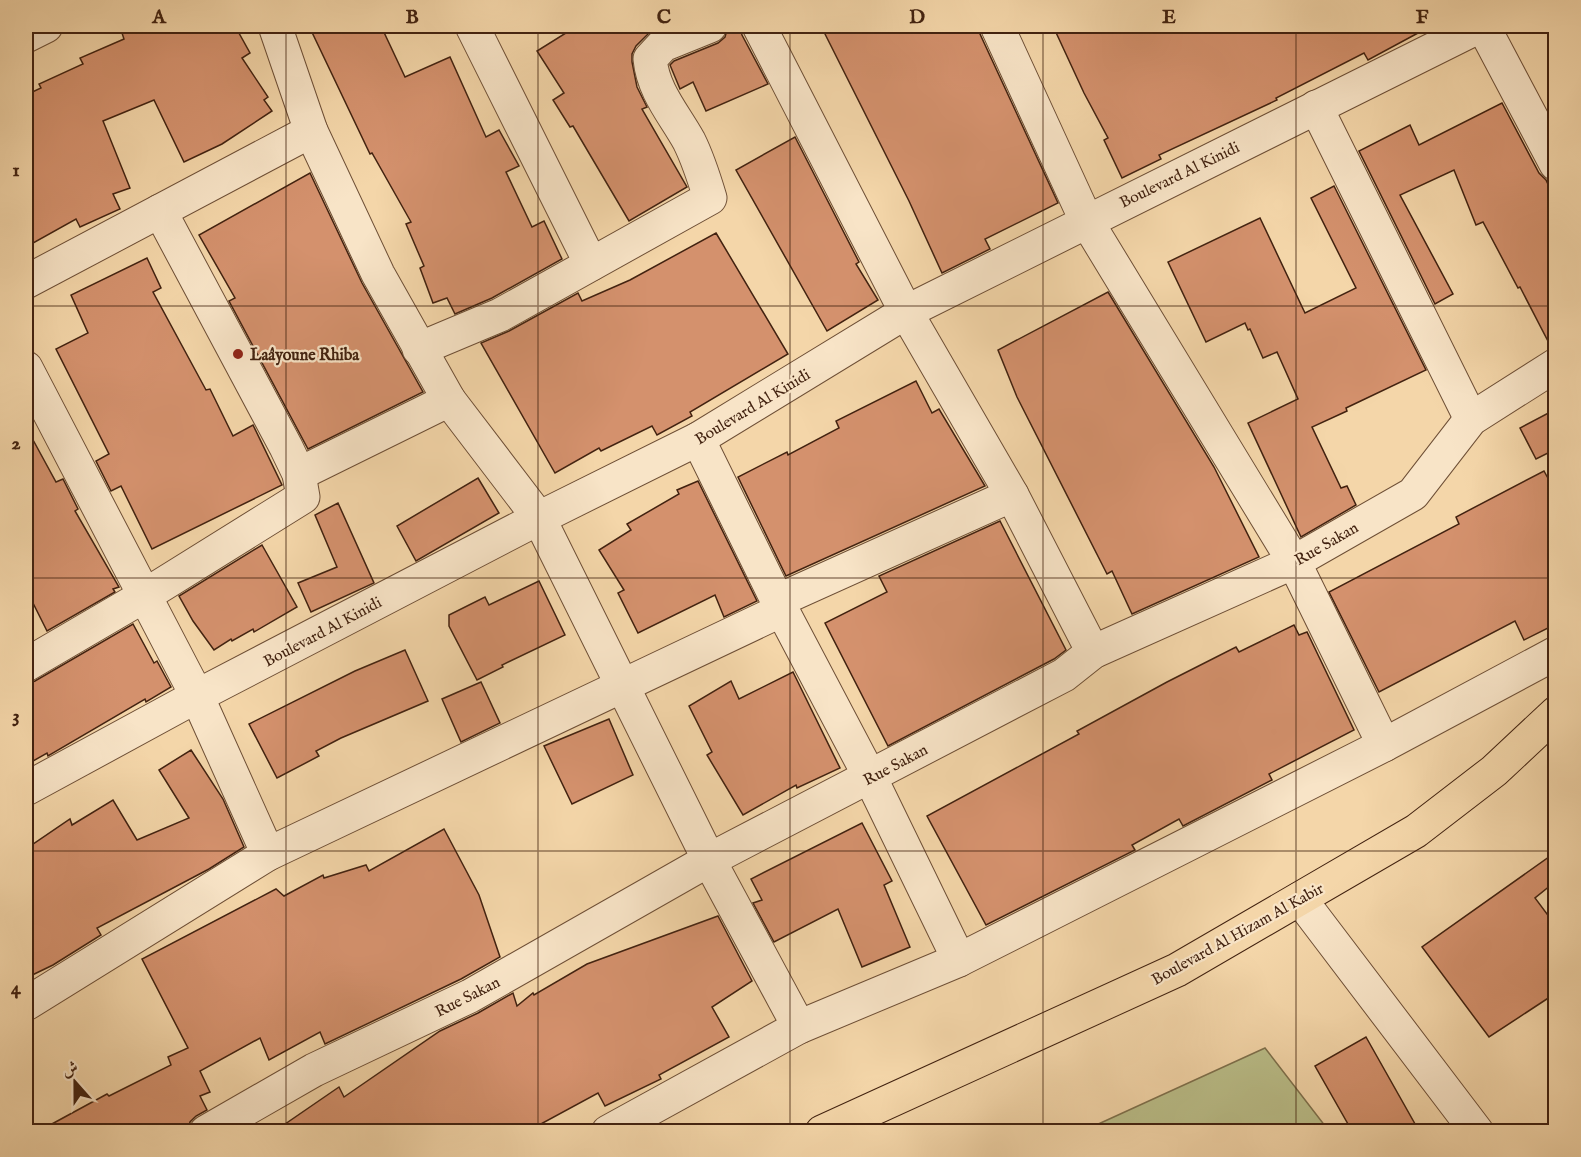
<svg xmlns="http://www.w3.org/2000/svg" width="1581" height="1157" font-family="'IM FELL English',Amiri,serif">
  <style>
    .green { fill: #babe89; stroke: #7e704c; stroke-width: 1.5 }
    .building { fill: #d4916d; stroke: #422210; stroke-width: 1.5 }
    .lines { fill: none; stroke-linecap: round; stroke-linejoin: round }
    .minor-casing { stroke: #6e4f36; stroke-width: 35 }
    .major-casing { stroke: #422210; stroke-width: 35 }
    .minor { stroke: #f8e4c7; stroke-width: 33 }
    .major { stroke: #f4d6a9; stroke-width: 33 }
    .grid { fill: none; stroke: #422210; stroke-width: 1.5; stroke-opacity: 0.55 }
    .poi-dot { fill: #8f2418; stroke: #f8e4c7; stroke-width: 2 }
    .labels { text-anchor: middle; stroke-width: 4.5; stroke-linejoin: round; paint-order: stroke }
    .street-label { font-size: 16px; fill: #422210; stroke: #f8e4c7 }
    .poi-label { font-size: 16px; font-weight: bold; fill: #422210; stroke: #f8e4c7; text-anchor: start }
    .neatline { fill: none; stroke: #422210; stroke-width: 2 }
    .grid-label { font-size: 20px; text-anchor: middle; font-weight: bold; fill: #422210 }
  </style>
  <rect width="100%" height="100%" fill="#f4d6a9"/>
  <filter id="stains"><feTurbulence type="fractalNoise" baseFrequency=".00333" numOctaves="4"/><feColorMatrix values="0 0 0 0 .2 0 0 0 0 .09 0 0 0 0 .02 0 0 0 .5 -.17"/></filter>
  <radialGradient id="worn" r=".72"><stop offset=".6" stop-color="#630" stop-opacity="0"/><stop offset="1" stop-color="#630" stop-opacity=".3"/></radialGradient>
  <polygon class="green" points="1265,1048 1329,1131 1083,1131"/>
  <g class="building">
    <polygon points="143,26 235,26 250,53 242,58 268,97 264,100 272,111 222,144 184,162 154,100 103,121 130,188 113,194 120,209 80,227 76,219 26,247 26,95 41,88 39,84 83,64 80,58 124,39 122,33"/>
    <polygon points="309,26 381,26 405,77 450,57 486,137 499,130 519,166 506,172 532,227 544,221 562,259 492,298 455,314 447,298 433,303 420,268 424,266 406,224 411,222 372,153 370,154"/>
    <polygon points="577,26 661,26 650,32 636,46 632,54 632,62 637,87 647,107 642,109 687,187 629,221 573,126 570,127 553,100 564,93 537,51"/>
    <polygon points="728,26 740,26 742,35 768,84 706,111 693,82 680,89 670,65 674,61 718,43 725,37"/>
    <polygon points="821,26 978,26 980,34 1058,203 985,239 990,249 942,273 909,201"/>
    <polygon points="1053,26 1431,26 1368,60 1364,53 1276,98 1277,100 1159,155 1161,159 1122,178 1104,140 1108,138 1084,93"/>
    <polygon points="1502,103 1539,173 1546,180 1556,202 1556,346 1551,347 1520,287 1518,288 1483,222 1476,225 1454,170 1400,195 1453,294 1435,304 1359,151 1410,125 1419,145"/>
    <polygon points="795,137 859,262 856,264 878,300 827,331 736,170"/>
    <polygon points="310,173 362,283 423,392 308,449 229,301 235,298 199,235"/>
    <polygon points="1334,186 1426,370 1346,408 1347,411 1312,427 1341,488 1347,486 1356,505 1301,537 1248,423 1298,399 1277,352 1263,358 1250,329 1248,330 1245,323 1206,342 1168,262 1260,218 1305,313 1356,288 1311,198"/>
    <polygon points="716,233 788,354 690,412 692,416 657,435 652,426 601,451 599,448 555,473 481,343 509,331 578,293 582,301 630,280"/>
    <polygon points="147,258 161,288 153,292 206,390 210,389 233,436 253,425 282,485 152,549 121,486 111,491 96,461 109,454 56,349 88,333 71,295"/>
    <polygon points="1108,292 1214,467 1259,557 1132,614 1112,571 1107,574 1017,397 998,350"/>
    <polygon points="916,381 932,413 939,409 985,486 786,576 738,477 787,452 788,455 839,428 836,421"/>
    <polygon points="1556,409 1556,449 1536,459 1520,428"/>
    <polygon points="26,427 56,482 63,479 78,509 75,511 119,587 113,589 115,592 47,631 26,589"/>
    <polygon points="1544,471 1556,493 1556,624 1524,640 1515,621 1379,692 1329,592 1459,524 1456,517"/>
    <polygon points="478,478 499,513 416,561 397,526"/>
    <polygon points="698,481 757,601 724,617 715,595 638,633 618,593 624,590 599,550 631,530 627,524 679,494 677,490"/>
    <polygon points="338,503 374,583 311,612 298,583 337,567 315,515"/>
    <polygon points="1000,521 1066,650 1054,659 888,746 825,623 887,592 879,576"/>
    <polygon points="262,545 297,607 254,632 253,629 232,641 231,639 214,650 193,621 179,596"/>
    <polygon points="539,581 565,635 502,665 503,667 477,680 449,626 449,615 485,597 489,605"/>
    <polygon points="133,624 154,663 157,661 171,687 146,702 145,699 48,756 47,753 26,765 26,684 35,681"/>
    <polygon points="1294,625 1299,635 1307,632 1354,730 1269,774 1272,780 1183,826 1179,819 1132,845 1135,850 986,925 927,816 1079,734 1077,731 1167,682 1236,647 1239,652"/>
    <polygon points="405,650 428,701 341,738 316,751 319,756 277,778 249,724 355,671"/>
    <polygon points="793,672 840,768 797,788 796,785 743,815 707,755 712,752 689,706 731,681 739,699"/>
    <polygon points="481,682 500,723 461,742 442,699"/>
    <polygon points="609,719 633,775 572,804 544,746"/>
    <polygon points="191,750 223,799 244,847 209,869 97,928 101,935 53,965 26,978 26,849 70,819 72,825 113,800 137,840 189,818 159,770"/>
    <polygon points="862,823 892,881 884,885 910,947 862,967 838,909 774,942 753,903 762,900 751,879"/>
    <polygon points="444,829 479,895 500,957 461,979 325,1044 320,1032 269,1060 260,1038 200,1071 210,1092 200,1096 207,1110 196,1116 190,1122 188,1130 184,1131 39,1131 107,1094 109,1096 171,1065 168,1057 188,1048 142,959 276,889 284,896 323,875 324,878 366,865 369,871"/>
    <polygon points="1556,852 1556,881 1535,898 1556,926 1556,993 1489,1037 1422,947"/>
    <polygon points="718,916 752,981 712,1007 729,1037 659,1075 661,1079 605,1106 598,1093 528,1131 275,1131 339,1087 344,1097 440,1031 478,1013 513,993 517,1006 533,993 534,995 587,964"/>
    <polygon points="1366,1037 1419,1131 1352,1131 1315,1066"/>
  </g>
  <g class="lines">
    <defs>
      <g id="minor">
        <polyline points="275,26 311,131 378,274 449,400 539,518 709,860 799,1027"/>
        <polyline points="472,26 591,264"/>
        <polyline points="759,26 906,312 1012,495 1093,652"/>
        <polyline points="997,26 1086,220 1294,562 1384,745"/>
        <polyline points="1483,26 1556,164"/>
        <polyline points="26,36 46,26"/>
        <polyline points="1316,107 1471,419"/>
        <polyline points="26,282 311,131"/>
        <path d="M419,349l81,-34 210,-117c-6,-20 -12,-39 -21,-57 -15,-27 -36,-50 -39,-82l13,-14 47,-19"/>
        <polyline points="26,368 197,696 268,854"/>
        <polyline points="698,439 782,610 870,777 959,960"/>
        <polyline points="299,474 449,400"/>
        <polyline points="777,601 1012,495"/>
        <polyline points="26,665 144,596 303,497 299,474 286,447 160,211"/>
        <polyline points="26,789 197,696 539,518 698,439 906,312 1480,26"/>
        <polyline points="1300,899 1477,1132"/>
        <polyline points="26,1004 268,854 782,610"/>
        <polyline points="206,1132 314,1070 470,996 709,860 1064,675 1093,652 1294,562 1413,494 1471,419 1556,365"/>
        <polyline points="608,1132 799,1027 959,960 1384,745 1556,653"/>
      </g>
      <polyline id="major" points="822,1132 1177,970 1416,831 1494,771 1556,713"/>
    </defs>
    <use href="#minor" class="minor-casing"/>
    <use href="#major" class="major-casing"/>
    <use href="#minor" class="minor"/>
    <use href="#major" class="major"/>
  </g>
  <path class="grid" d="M286,26v1106M538,26v1106M790,26v1106M1043,26v1106M1296,26v1106M26,306h1530M26,578h1530M26,851h1530"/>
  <circle class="poi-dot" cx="238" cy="354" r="6"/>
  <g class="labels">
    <g class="street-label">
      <text transform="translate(1179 174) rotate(-26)" y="6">Boulevard Al Kinidi</text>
      <text transform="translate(752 406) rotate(-31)" y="6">Boulevard Al Kinidi</text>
      <text transform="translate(1326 543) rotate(-30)" y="6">Rue Sakan</text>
      <text transform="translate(322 631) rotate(-28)" y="6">Boulevard Al Kinidi</text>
      <text transform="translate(895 764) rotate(-28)" y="6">Rue Sakan</text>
      <text transform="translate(1237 933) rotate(-29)" y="6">Boulevard Al Hizam Al Kabir</text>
      <text transform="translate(467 996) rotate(-27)" y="6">Rue Sakan</text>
    </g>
    <g class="poi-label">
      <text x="250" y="360">Laâyoune Rhiba</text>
    </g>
  </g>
  <rect width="1581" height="1157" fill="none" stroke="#f4d6a9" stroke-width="66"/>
  <g transform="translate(75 1082) rotate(339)" stroke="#f8e4c7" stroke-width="4.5" paint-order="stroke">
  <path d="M0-4.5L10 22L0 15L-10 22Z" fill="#422210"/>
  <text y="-9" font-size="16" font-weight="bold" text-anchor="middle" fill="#422210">ش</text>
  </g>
  <rect x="33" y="33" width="1515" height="1091" class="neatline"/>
  <g class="grid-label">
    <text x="159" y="23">A</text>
    <text x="412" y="23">B</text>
    <text x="664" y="23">C</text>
    <text x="917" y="23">D</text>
    <text x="1169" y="23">E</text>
    <text x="1422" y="23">F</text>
    <text x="16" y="176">1</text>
    <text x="16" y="449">2</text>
    <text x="16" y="722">3</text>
    <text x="16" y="994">4</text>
  </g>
  <rect width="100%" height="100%" filter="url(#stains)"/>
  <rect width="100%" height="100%" fill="url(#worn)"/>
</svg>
